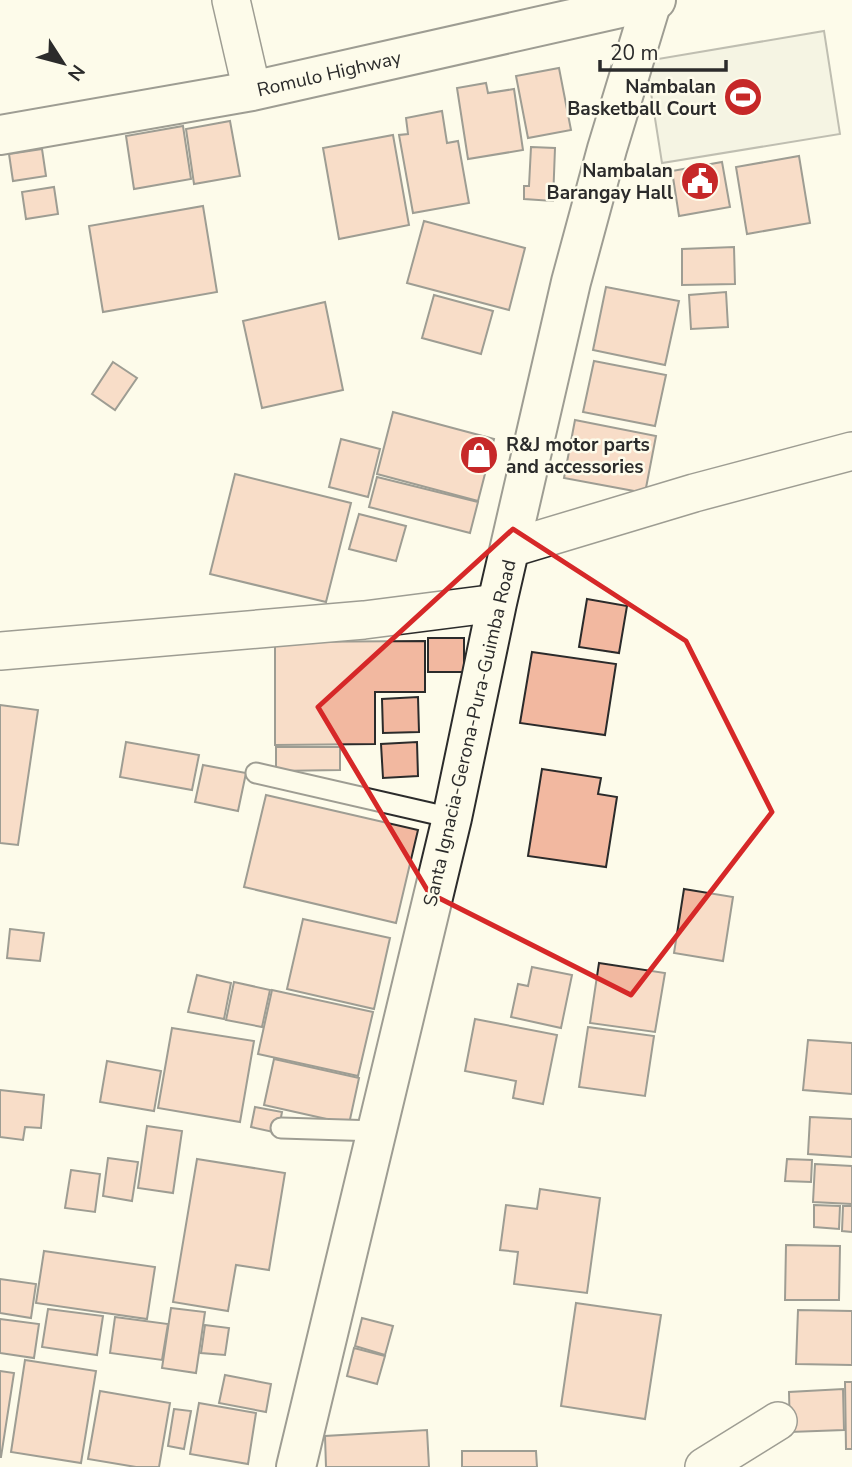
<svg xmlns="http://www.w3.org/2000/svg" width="852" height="1467" font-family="'Nunito Sans',sans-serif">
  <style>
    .grass { fill: #ecebdb; stroke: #74746e; stroke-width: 2 }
    .building { fill: #f2b8a0; stroke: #2b2b2b; stroke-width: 2 }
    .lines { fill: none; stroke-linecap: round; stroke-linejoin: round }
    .service-casing { stroke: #2b2b2b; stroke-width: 23 }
    .minor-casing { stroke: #2b2b2b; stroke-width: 40 }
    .secondary-casing { stroke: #2b2b2b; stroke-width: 42 }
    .trunk-casing { stroke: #2b2b2b; stroke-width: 42 }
    .service { stroke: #fdfbea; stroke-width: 19 }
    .minor { stroke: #fdfbea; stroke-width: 37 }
    .secondary { stroke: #fdfbea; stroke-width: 38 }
    .trunk { stroke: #fdfbea; stroke-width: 38 }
    .marked { fill: none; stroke: #d62828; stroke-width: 5; stroke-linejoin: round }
    .labels { text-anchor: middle; stroke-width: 5; stroke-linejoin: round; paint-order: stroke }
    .street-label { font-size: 19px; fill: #2b2b2b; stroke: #fdfbea }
    .poi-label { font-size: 19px; font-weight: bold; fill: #2b2b2b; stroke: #fdfbea; text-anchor: end }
  </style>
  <rect width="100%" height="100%" fill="#fdfbea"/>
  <polygon class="grass" points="824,31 840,134 662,163 646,61"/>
  <g class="building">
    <polygon points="559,68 571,130 528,138 516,76"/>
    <polygon points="486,83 488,93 514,89 523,150 468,159 457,88"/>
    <polygon points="442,111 447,143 458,141 469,203 413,213 399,135 408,134 406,118"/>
    <polygon points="230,121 240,176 194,184 186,129"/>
    <polygon points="183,126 191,179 134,189 126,136"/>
    <polygon points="393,135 409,225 339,239 323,148"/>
    <polygon points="531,147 555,148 553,201 524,199 524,186 529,186"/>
    <polygon points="42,149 46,176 13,181 9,154"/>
    <polygon points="799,156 810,223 747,234 736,167"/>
    <polygon points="722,162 730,207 679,216 672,171"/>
    <polygon points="54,187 58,214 26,219 22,192"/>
    <polygon points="203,206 217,292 103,312 89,226"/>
    <polygon points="424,221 525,248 509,310 407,283"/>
    <polygon points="734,247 735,284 682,285 682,249"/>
    <polygon points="606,287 679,301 665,365 593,350"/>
    <polygon points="726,292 728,327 691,329 689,295"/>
    <polygon points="434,295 493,311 481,354 422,338"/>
    <polygon points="325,302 343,390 262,408 243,321"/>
    <polygon points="594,361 666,375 655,426 583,412"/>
    <polygon points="113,362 137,378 115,410 92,394"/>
    <polygon points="393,412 494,439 478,501 377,474"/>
    <polygon points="575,420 656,436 645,493 564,478"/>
    <polygon points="341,439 380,449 368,497 329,487"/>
    <polygon points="235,474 351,503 326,602 210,574"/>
    <polygon points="377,477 478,502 470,533 369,507"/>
    <polygon points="359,514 406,526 396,561 349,549"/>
    <polygon points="587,599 627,606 619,653 579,647"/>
    <rect x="428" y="638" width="36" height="34"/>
    <polygon points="425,641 425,692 375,692 375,744 275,745 275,642"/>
    <polygon points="532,652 616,664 605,735 520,723"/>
    <polygon points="418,697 419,732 383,733 382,699"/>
    <polygon points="0,705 38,710 18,845 0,843"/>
    <polygon points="126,742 199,755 192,790 120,777"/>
    <polygon points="417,742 418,776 383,778 381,744"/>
    <polygon points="276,747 340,747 340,770 276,771"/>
    <polygon points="203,765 246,773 238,811 195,802"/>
    <polygon points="542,769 601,778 598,794 617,797 606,867 528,856"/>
    <polygon points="266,795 418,830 396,923 244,887"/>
    <polygon points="684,889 733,897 723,961 674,953"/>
    <polygon points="303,919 390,938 374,1009 287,989"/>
    <polygon points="10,929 44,933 40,961 7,958"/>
    <polygon points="599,963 665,973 655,1032 590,1023"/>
    <polygon points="532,967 572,975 561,1028 511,1017 518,984 528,986"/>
    <polygon points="197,975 231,983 224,1019 188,1012"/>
    <polygon points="234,982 270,990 262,1027 226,1020"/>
    <polygon points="272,990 373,1012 358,1076 258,1054"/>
    <polygon points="475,1019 557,1035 543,1104 513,1098 516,1081 465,1071"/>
    <polygon points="588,1027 654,1036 645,1096 579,1087"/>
    <polygon points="172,1028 254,1041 240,1122 158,1108"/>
    <polygon points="808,1040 852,1043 852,1094 803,1090"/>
    <polygon points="274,1059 359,1078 349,1124 264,1105"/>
    <polygon points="107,1061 161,1071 154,1111 100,1102"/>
    <polygon points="0,1090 44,1095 41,1128 25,1127 23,1140 0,1137"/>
    <polygon points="255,1107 282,1112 278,1133 251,1127"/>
    <polygon points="810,1117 852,1119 852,1157 808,1154"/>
    <polygon points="147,1126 182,1131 173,1193 138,1188"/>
    <polygon points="108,1158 138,1162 132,1201 103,1196"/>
    <polygon points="197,1159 285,1173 269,1270 236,1265 228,1311 173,1302"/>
    <polygon points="787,1159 812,1160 811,1182 785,1181"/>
    <polygon points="815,1164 852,1166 852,1204 813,1202"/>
    <polygon points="71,1170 100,1174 95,1212 65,1208"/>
    <polygon points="540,1189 600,1198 587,1293 514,1284 518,1252 500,1250 506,1205 537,1209"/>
    <polygon points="814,1205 840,1206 839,1229 814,1227"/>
    <polygon points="843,1206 852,1206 852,1232 842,1231"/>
    <polygon points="786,1245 840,1246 839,1300 785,1300"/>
    <polygon points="44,1251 155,1267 147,1319 36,1303"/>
    <polygon points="0,1279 36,1284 31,1318 0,1313"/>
    <polygon points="576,1303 661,1315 645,1419 561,1406"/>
    <polygon points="171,1308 205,1312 196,1373 162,1368"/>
    <polygon points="48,1309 103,1316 97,1355 42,1347"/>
    <polygon points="798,1310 852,1311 852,1365 796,1364"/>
    <polygon points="115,1317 168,1324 162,1360 110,1353"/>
    <polygon points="362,1318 393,1326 385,1355 355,1346"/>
    <polygon points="0,1319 39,1324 34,1358 0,1353"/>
    <polygon points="205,1325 229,1328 225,1355 201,1353"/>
    <polygon points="354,1348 385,1356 377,1384 347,1376"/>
    <polygon points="25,1360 96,1371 81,1463 11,1452"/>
    <polygon points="0,1371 14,1373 1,1457 0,1457"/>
    <polygon points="225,1375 271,1384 266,1412 219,1403"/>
    <polygon points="845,1382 852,1382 852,1449 846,1449"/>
    <polygon points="843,1389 844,1430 790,1432 789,1392"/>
    <polygon points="100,1391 170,1403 159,1467 136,1467 88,1459"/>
    <polygon points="199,1403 256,1413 248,1464 190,1454"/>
    <polygon points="174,1409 191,1411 184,1449 168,1446"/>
    <polygon points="427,1430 429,1467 326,1467 325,1436"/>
    <polygon points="462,1451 536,1451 537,1467 462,1467"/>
  </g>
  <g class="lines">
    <defs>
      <g id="service">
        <polyline points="256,773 452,818"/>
        <polyline points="281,1128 377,1131"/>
      </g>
      <g id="minor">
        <polyline points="231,0 252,91"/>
        <polyline points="511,548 694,493 852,451"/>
        <polyline points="0,651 364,620 497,603"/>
        <polyline points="704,1467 778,1421"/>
      </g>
      <polyline id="secondary" points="296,1467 452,818 497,603 571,282 607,149 652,1"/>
      <polyline id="trunk" points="0,135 252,91 656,0"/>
    </defs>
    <use href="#service" class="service-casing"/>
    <use href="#minor" class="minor-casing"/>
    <use href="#secondary" class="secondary-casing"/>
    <use href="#trunk" class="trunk-casing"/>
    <use href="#service" class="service"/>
    <use href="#minor" class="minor"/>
    <use href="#secondary" class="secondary"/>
    <use href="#trunk" class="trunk"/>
  </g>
  <path d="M0 0H852V1467H0ZM513,529l173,112 86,171 -141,183 -202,-102 -111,-186z" fill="#fdfbea" fill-opacity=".55" fill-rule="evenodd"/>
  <path class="marked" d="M513,529l173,112 86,171 -141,183 -202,-102 -111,-186z"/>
  <defs>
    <symbol id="stadium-disc" viewBox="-11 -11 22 22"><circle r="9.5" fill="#c62828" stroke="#fdfbea"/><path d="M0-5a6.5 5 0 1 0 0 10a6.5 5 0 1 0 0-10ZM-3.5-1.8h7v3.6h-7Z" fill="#fff"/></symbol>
    <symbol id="civic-disc" viewBox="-11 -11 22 22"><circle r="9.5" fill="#c62828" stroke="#fdfbea"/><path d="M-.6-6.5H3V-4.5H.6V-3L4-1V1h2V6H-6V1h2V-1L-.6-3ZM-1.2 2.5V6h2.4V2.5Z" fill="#fff"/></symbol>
    <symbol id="shop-disc" viewBox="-11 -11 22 22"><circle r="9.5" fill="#c62828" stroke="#fdfbea"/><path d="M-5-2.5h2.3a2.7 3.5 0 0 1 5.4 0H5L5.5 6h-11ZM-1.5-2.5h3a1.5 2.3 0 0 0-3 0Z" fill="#fff"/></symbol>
  </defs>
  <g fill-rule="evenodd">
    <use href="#stadium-disc" x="721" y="75" width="44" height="44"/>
    <use href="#civic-disc" x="678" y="159" width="44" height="44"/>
    <use href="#shop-disc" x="457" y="433" width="44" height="44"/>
  </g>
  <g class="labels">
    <g class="street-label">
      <text transform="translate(329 73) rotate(-13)" y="7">Romulo Highway</text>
      <text transform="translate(469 733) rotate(-77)" y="7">Santa Ignacia-Gerona-Pura-Guimba Road</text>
    </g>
    <g class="poi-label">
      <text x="716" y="93">Nambalan<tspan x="716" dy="22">Basketball Court</tspan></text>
      <text x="673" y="177">Nambalan<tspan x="673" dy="22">Barangay Hall</tspan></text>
      <text x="506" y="451" text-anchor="start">R&amp;J motor parts<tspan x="506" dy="22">and accessories</tspan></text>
    </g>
  </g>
  <g transform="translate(63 63) rotate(126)" stroke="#fdfbea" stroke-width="5" paint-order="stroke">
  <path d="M0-5L12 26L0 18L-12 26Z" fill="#2b2b2b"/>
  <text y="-10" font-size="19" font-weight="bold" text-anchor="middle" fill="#2b2b2b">N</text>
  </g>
  <path d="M600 60v10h126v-10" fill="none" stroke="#2b2b2b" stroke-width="3.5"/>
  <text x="610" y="60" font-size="21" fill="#2b2b2b" stroke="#fdfbea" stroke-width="5" paint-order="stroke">20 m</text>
</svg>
